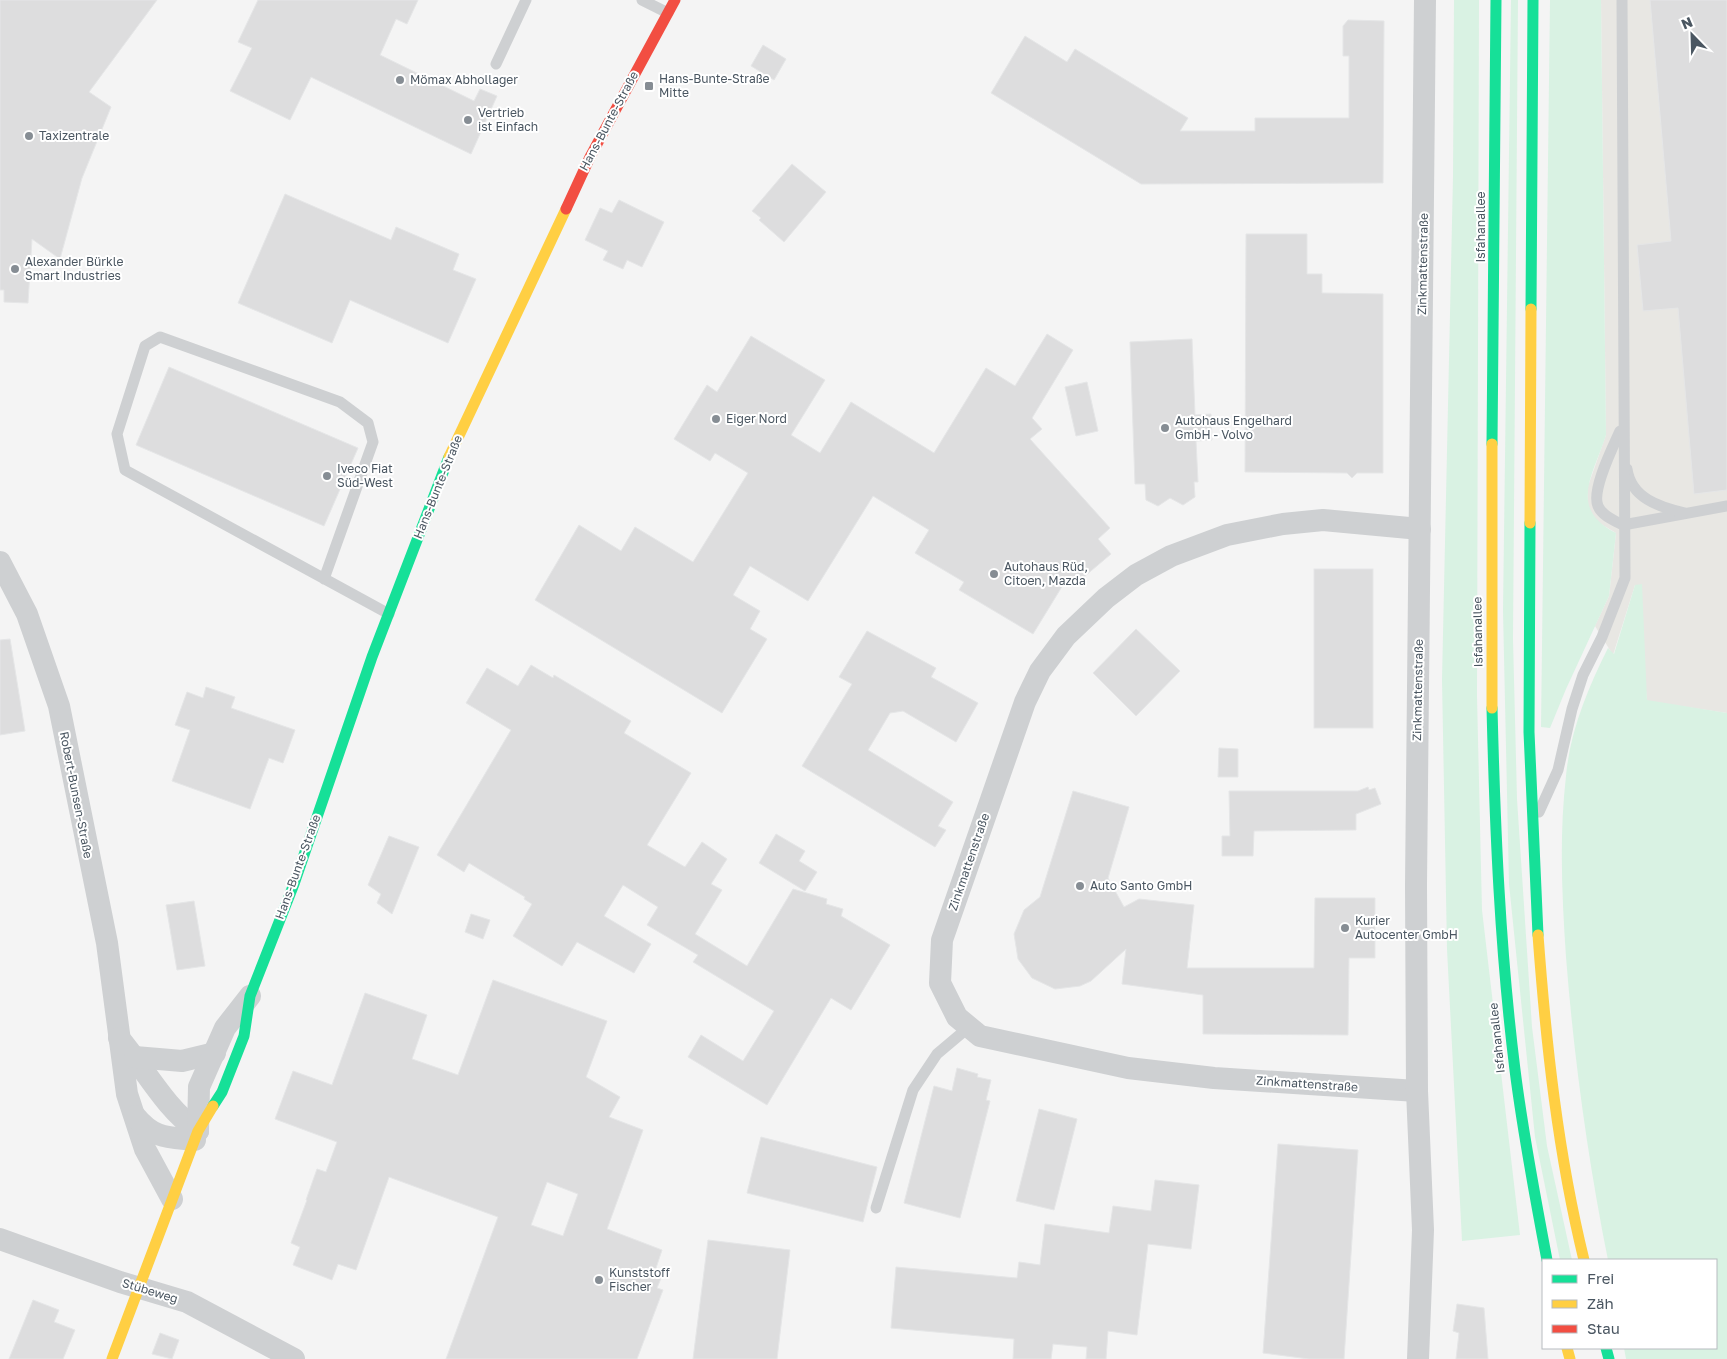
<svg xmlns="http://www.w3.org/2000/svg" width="1727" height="1359" font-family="'Golos Text',sans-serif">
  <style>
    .commercial { fill: #e8e7e3 }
    .green { fill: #d9f2e3 }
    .building { fill: #ddddde; stroke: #e5e6e7; fill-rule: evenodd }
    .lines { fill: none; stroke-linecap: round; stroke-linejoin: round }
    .lane { stroke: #ced0d2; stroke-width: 11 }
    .street { stroke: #ced0d2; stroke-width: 22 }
    .fast { stroke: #16e098; stroke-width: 11 }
    .slow { stroke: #ffcf43; stroke-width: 11 }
    .jam { stroke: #f24e42; stroke-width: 11 }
    .poi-dot { fill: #868d94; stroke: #fff; stroke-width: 2 }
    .labels { text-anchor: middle; stroke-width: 4; stroke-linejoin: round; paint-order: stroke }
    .poi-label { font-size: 12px; fill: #4a5661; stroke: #fff; text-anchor: start }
    .street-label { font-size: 12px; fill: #4a5661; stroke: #fff }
  </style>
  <rect width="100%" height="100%" fill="#f4f4f4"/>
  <polygon class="commercial" points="1601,0 1727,0 1727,713 1647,701 1635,585 1613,655 1595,626 1609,596 1616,533 1596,521 1588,507 1587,489 1606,435"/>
  <g class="green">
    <polygon points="1454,0 1479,0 1477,696 1482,910 1520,1235 1462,1241 1447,949 1442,680 1453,176"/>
    <polygon points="1511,0 1518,0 1513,639 1517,799 1532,1027 1547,1146 1572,1260 1560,1260 1535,1137 1509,884 1503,611"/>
    <path d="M1550,0h51l5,435c-12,39 -39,73 10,98l-7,63 -43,93 -16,39 -9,-1z"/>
    <path d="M1642,584l5,116 80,13v646h-101l-2,-11h92v-88h-108c-20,-100 -34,-201 -42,-303 -4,-60 -7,-120 0,-181 4,-45 22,-88 42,-128l6,6 21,-69z"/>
  </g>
  <g class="building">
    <polygon points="0,0 157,0 89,92 111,107 82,178 60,259 32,239 28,303 4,302 4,290 0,290"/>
    <polygon points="258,0 418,0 407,24 396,19 380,55 474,101 480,89 497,96 471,154 311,77 290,120 230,91 252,48 238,42"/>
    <polygon points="1650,0 1727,0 1727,490 1694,494 1678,308 1643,311 1637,245 1671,241"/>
    <polygon points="1348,20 1384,21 1383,183 1141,184 991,93 1025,36 1067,62 1075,49 1188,118 1180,131 1255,131 1255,118 1349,118 1349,56 1343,56 1343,26"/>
    <polygon points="763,45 786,59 774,80 751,66"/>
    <polygon points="792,164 826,192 784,242 759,220 761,218 752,211"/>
    <polygon points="285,194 391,240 396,227 459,254 453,270 476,279 448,343 350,300 332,343 238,303"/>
    <polygon points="619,200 664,222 642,267 627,260 623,269 603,260 608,251 585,240 600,208 612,213"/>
    <polygon points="1246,234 1307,234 1307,274 1322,274 1322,293 1383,294 1383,473 1357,473 1352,478 1347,473 1245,472"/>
    <polygon points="1047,334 1073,350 1032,418 1042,429 1030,439 1110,528 1098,539 1111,554 1072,587 1066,580 1033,634 959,590 964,582 915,553 929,530 873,496 808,601 750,566 733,595 760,611 750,629 767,639 722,713 535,600 579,525 621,551 635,527 693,562 748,473 715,453 710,461 674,439 707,385 717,392 751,336 825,380 791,435 820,453 851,402 934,453 986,368 1015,386"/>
    <polygon points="1192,339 1195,415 1211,414 1212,440 1196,441 1198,482 1194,482 1195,497 1183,505 1170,498 1158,506 1146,500 1145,484 1135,484 1130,342"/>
    <polygon points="169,367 358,448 324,526 136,445"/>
    <polygon points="1087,382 1098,431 1076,436 1065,387"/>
    <rect x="1314" y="569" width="59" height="159"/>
    <polygon points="1136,629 1180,671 1136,716 1093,673"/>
    <polygon points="867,631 936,668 931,677 978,703 956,742 903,711 890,713 868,750 953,802 938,826 946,830 935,847 802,766 852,684 839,677"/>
    <polygon points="10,639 25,731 0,735 0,640"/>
    <polygon points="531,665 553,678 554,675 631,721 624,733 691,773 647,845 685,867 702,842 727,859 711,884 722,890 695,934 747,966 793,889 827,899 826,904 843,909 841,916 890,945 851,1010 831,998 767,1105 688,1057 701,1035 743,1061 774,1011 693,962 698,955 647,925 658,907 623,885 604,916 651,944 634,973 577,942 562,966 513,936 532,904 524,899 525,897 469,863 464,872 437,855 511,730 466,703 487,668 518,686"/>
    <polygon points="206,687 235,697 231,708 295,730 283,763 269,758 250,809 172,781 190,730 175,725 187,692 203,698"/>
    <polygon points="1219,748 1238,749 1238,777 1218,777"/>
    <polygon points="1368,787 1369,790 1375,788 1381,804 1356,814 1356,830 1254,831 1253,856 1222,856 1222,836 1230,836 1229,791 1358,791"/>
    <polygon points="1073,791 1129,807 1108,878 1124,907 1139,899 1194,905 1187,968 1314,968 1315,898 1375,898 1375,958 1349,958 1348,1035 1203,1034 1203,995 1122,984 1126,949 1091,981 1080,986 1055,989 1032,978 1018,959 1014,934 1024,910 1040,897"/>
    <polygon points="776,834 805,851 799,861 817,872 805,891 759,863"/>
    <polygon points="389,836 419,847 392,914 377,903 381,894 368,885"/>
    <polygon points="194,901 205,966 177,970 166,905"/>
    <polygon points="471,914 490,920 483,939 465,932"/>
    <path d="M493,980l114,41 -21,56 34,20 -11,20 34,13 -36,99 55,21 -6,18 8,3 -7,17 6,2 -26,69h-191l52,-142 -109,-40 -33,93 -18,-6 -6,16 -39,-15 7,-18 -9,-4 16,-43h-1l11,-31 9,3 11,-30 -62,-23 18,-48 39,14 33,-92 62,22 -15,44 46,16zM547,1182l31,12 -15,42 -32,-11z"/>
    <polygon points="957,1068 978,1074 977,1077 991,1080 986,1100 990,1101 960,1218 904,1203 934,1086 952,1091"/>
    <polygon points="1039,1109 1077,1119 1054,1210 1016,1201"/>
    <polygon points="761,1137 877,1167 863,1222 747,1193"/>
    <polygon points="1278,1144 1358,1150 1344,1359 1309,1359 1263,1353"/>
    <polygon points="1155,1180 1199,1185 1191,1249 1148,1244 1137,1335 1108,1331 1106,1359 1086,1359 1087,1347 1053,1344 1051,1359 1013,1359 1014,1339 891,1328 896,1267 1017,1278 1019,1262 1040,1265 1045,1224 1109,1233 1113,1206 1151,1211"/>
    <polygon points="708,1240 790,1250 777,1359 693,1359"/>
    <polygon points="33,1300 59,1310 54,1322 75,1330 63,1359 9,1359"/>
    <polygon points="1457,1304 1484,1308 1488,1359 1456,1359 1459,1333 1453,1331"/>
    <polygon points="160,1333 179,1340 172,1359 152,1354"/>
  </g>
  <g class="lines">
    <g class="lane">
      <polyline points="642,0 668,13"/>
      <polyline points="496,64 526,0"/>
      <path d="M1620,431c-7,16 -29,59 -22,75 4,10 17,15 25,19l104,-19"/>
      <path d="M1627,469c4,29 32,38 58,44"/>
      <polyline points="324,579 373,442 368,423 340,402 160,337 145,346 117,434 125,470 389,614"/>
      <polyline points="1539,812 1558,770 1572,709 1583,675 1602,637 1625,578 1622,0"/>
      <polyline points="876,1208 913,1090 937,1054 969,1027"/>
    </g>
    <g class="street">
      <polyline points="0,562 27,614 59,706 107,943 127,1094 145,1149 172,1199"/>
      <path d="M119,1038c27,32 45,69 79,93"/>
      <polyline points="135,1057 182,1061 215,1053"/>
      <polyline points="1417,1091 1214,1078 1128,1068 980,1036 957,1017 940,983 942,940 1025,702 1040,671 1066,636 1106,598 1136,575 1171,556 1227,535 1283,524 1323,520 1420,529"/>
      <path d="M135,1116c19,23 32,21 60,24"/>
      <polyline points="198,1131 199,1087 225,1028 250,996"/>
      <polyline points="0,1239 120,1282 187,1302 294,1359"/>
      <polyline points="1418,1359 1423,1230 1417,1091 1416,885 1425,0"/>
    </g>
    <g class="fast">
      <polyline points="1531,309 1533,0"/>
      <polyline points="1492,444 1496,0"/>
      <polyline points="1530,523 1529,732 1538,935"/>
      <path d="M1492,708c3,121 8,242 23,362 8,64 20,127 32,190"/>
      <polyline points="213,1106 222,1092 244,1036 250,996 294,884 372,657 449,457"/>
      <polyline points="1606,1348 1609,1359"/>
    </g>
    <g class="slow">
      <polyline points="1492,444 1492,708"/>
      <polyline points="449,457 566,209"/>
      <polyline points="1530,523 1531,309"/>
      <path d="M1538,935c8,109 20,219 46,325"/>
      <polyline points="1567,1348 1570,1359"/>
      <polyline points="112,1359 198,1131 213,1106"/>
    </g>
    <polyline class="jam" points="566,209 590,157 675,0"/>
  </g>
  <g class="poi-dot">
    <circle cx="400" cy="80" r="5"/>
    <rect x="644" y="81" width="10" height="10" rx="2.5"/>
    <circle cx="468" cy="120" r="5"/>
    <circle cx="29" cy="136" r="5"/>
    <circle cx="15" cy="269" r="5"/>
    <circle cx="716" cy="419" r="5"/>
    <circle cx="1165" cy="428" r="5"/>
    <circle cx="327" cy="476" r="5"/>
    <circle cx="994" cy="574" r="5"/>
    <circle cx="1080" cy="886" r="5"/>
    <circle cx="1345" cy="928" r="5"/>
    <circle cx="599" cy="1280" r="5"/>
  </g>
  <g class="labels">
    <g class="poi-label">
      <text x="659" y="83">Hans-Bunte-Straße<tspan x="659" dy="14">Mitte</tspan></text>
      <text x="410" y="84">Mömax Abhollager</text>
      <text x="478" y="117">Vertrieb<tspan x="478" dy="14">ist Einfach</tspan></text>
      <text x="39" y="140">Taxizentrale</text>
      <text x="25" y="266">Alexander Bürkle<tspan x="25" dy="14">Smart Industries</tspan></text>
      <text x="726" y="423">Eiger Nord</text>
      <text x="1175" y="425">Autohaus Engelhard<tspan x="1175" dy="14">GmbH - Volvo</tspan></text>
      <text x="337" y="473">Iveco Fiat<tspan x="337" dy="14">Süd-West</tspan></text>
      <text x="1004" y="571">Autohaus Rüd,<tspan x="1004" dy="14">Citoen, Mazda</tspan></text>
      <text x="1090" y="890">Auto Santo GmbH</text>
      <text x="1355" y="925">Kurier<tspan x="1355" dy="14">Autocenter GmbH</tspan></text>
      <text x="609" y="1277">Kunststoff<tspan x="609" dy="14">Fischer</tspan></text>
    </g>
    <g class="street-label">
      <text transform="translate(609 121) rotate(-62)" y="4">Hans-Bunte-Straße</text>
      <text transform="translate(1481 227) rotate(-90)" y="4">Isfahanallee</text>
      <text transform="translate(1423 264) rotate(-89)" y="4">Zinkmattenstraße</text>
      <text transform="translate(438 487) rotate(-68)" y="4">Hans-Bunte-Straße</text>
      <text transform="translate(1478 632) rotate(-91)" y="4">Isfahanallee</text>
      <text transform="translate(1418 690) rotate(-89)" y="4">Zinkmattenstraße</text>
      <text transform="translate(76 795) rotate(79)" y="4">Robert-Bunsen-Straße</text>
      <text transform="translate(969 862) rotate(-71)" y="4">Zinkmattenstraße</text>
      <text transform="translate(298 867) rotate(-70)" y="4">Hans-Bunte-Straße</text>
      <text transform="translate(1497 1038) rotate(-96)" y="4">Isfahanallee</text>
      <text transform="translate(1307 1084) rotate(4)" y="4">Zinkmattenstraße</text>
      <text transform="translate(150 1291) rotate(17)" y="4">Stübeweg</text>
    </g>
  </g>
  <rect x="1542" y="1259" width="175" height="90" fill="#ffffff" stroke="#b7bbc0"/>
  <rect x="1552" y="1275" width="25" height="8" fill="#16e098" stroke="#b7bbc0"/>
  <text x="1587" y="1284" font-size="15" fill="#4a5661">Frei</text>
  <rect x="1552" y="1300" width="25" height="8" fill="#ffcf43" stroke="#b7bbc0"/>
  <text x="1587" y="1309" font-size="15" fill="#4a5661">Zäh</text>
  <rect x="1552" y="1325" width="25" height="8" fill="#f24e42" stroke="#b7bbc0"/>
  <text x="1587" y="1334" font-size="15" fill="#4a5661">Stau</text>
  <g transform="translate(1692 35) rotate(337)" stroke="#ffffff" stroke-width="4" paint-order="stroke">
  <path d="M0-4L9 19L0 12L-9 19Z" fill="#4a5661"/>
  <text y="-8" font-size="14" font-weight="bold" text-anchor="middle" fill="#4a5661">N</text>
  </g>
</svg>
